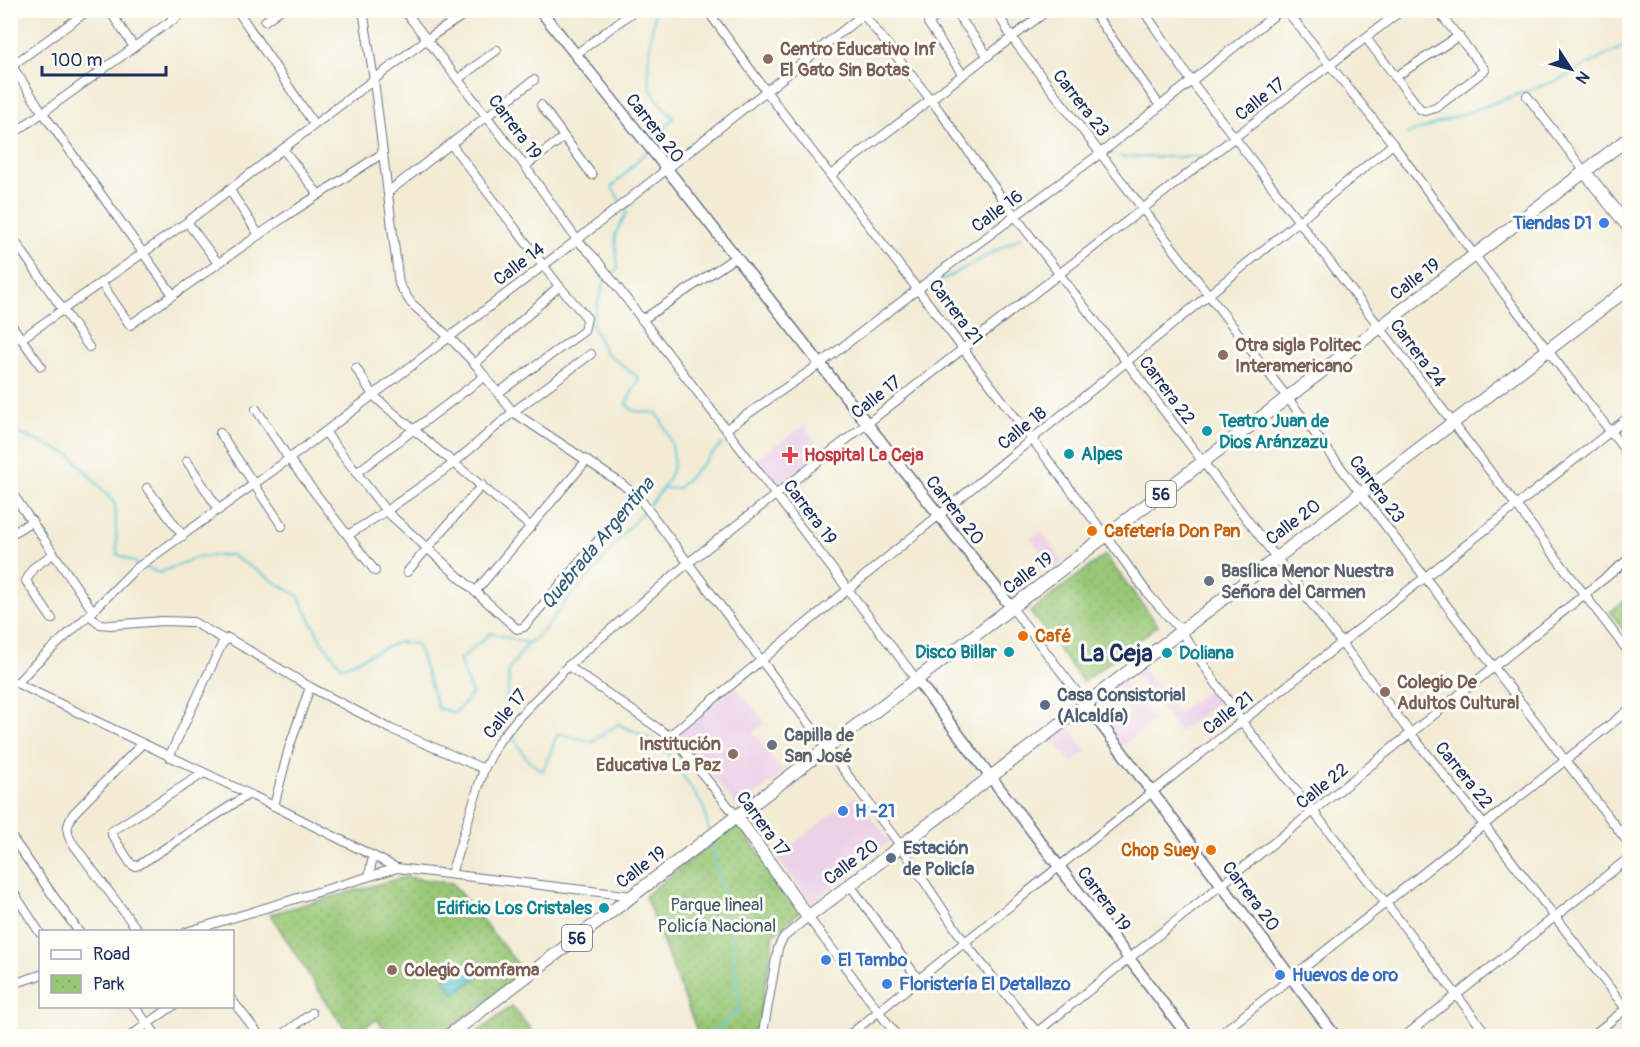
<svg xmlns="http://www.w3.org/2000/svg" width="1640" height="1047" font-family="Pangolin,sans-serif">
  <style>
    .built { fill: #ecd1e9 }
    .cemetery { fill: url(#cemetery-stones); stroke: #5a7b6a; stroke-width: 1.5 }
    .park { fill: url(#park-dots); stroke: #5a7b6a; stroke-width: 1.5 }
    .water { fill: url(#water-rules); stroke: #3c7c9a; stroke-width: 1.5 }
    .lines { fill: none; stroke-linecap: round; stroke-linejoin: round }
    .stream { stroke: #5dc9d6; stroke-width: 2 }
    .street-casing { stroke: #677187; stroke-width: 10 }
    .secondary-casing { stroke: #677187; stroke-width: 13 }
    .primary-casing { stroke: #677187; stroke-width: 14 }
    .street { stroke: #fff; stroke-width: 8 }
    .secondary { stroke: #fff; stroke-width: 10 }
    .primary { stroke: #fff; stroke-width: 12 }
    .education-dot { fill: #8d6e63; stroke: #fdfcf7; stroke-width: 2 }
    .shop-dot { fill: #3f7fe0; stroke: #fdfcf7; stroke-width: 2 }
    .culture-dot { fill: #0f9aa8; stroke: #fdfcf7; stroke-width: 2 }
    .health-dot { fill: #e0444e; stroke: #fdfcf7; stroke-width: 2 }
    .food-dot { fill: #e8710a; stroke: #fdfcf7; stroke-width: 2 }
    .worship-dot { fill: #6b7280; stroke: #fdfcf7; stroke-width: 2 }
    .service-dot { fill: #5c6f8a; stroke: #fdfcf7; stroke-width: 2 }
    .labels { text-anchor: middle; stroke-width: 6; stroke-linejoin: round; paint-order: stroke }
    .shield { fill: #fdfcf7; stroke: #5f6c8c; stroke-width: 1.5 }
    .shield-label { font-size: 16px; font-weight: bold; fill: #1b2f5e }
    .education-label { font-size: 18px; font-weight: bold; fill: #785e54; stroke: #fdfcf7; text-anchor: start }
    .street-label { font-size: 18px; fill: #1b2f5e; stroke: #fdfcf7 }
    .shop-label { font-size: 18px; font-weight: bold; fill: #366cbe; stroke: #fdfcf7; text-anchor: start }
    .culture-label { font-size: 18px; font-weight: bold; fill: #0d838f; stroke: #fdfcf7; text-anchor: start }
    .health-label { font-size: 18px; font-weight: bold; fill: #be3a42; stroke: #fdfcf7; text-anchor: start }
    .food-label { font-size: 18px; font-weight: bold; fill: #c56008; stroke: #fdfcf7; text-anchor: start }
    .worship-label { font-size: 18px; font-weight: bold; fill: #5b616d; stroke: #fdfcf7; text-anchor: start }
    .service-label { font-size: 18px; font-weight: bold; fill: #4e5e75; stroke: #fdfcf7; text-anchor: start }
    .park-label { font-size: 18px; fill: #405d65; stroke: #fdfcf7 }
    .water-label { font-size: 20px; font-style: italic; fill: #2f5d82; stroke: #fdfcf7 }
    .district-label { font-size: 24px; font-weight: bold; fill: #1b2f5e; stroke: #fdfcf7 }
  </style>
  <defs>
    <pattern id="cemetery-stones" width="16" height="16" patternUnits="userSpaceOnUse" patternTransform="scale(1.5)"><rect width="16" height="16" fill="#98c776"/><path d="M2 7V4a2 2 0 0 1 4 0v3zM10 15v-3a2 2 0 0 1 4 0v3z" fill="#82ab68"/></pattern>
    <pattern id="park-dots" width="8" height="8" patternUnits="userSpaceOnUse" patternTransform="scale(1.5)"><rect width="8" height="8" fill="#98c776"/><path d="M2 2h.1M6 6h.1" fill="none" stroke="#82ab68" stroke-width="1.8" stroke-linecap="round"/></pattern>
    <pattern id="water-rules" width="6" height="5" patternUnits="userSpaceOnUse" patternTransform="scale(1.5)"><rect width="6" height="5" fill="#5dc9d6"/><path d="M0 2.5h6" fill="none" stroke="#4ca4b1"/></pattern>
  </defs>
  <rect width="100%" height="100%" fill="#fdfcf7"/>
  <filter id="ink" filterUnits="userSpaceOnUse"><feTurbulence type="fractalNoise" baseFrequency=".0167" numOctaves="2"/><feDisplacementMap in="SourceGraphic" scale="12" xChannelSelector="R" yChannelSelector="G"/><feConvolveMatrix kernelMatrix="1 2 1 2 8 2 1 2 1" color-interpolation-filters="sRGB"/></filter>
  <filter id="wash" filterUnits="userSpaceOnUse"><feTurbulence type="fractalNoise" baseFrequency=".008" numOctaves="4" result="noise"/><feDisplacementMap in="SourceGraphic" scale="24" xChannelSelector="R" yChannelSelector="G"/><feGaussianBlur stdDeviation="1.35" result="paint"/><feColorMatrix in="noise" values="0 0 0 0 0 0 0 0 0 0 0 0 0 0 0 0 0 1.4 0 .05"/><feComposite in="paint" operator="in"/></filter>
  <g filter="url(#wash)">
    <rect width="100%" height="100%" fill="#f3ebd4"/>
    <g class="built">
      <polygon points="804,425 823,452 778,486 756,459"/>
      <polygon points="1041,531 1063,562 1054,569 1031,538"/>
      <polygon points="1142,667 1178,713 1216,684 1225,696 1179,732 1134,673"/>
      <polygon points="1121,678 1153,721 1122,746 1104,725 1115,717 1120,722 1131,714 1110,686"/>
      <polygon points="736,686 765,723 753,733 783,773 738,808 679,732"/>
      <polygon points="1063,719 1087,751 1071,763 1047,730"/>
      <polygon points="855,796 890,841 812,902 777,857"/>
    </g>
    <polygon class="cemetery" points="1629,597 1629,637 1610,612"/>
    <g class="park">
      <polygon points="1105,555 1158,625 1083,682 1030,612"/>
      <polygon points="737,822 800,911 774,934 759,1022 761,1036 699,1036 645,896"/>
      <polygon points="405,877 452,883 525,973 440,1036 390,1036 377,1019 350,1035 323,997 270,914"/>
      <polygon points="512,1006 536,1036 472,1036"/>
    </g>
    <polygon class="water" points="470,959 481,974 455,994 444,979"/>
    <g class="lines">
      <g class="stream">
        <polyline points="1407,134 1558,80 1630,43"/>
        <path d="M652,145l21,-27c-6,-9 -16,-17 -21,-27 -8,-16 0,-62 3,-81"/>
        <polyline points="1120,157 1201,157"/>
        <polyline points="621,202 612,187 648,150"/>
        <polyline points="611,275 618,268 615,234 627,212 624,207"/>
        <path d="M607,279l-4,5 -11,41 13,27 34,26 -13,26 8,7 23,2c23,40 24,58 -8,92"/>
        <polyline points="926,289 1021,237"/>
        <polyline points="10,430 71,455 115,504 117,554 138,564"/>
        <polyline points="665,488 677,489 722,444"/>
        <polyline points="143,566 159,573 197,557 231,555 298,596 322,642 342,667 398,642 417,644 438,708 455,713 472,694 459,660 491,633 528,643 509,669 506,725 507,728"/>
        <polyline points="529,643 544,630 577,588 594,572 618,540 645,509"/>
        <polyline points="510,732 529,762 543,771 558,733 592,742 618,724 662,744 704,808 709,831"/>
        <polyline points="710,1036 739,1009 733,937 711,842"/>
      </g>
    </g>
  </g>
  <g filter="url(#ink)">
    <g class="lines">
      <defs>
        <g id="street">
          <polyline points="109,10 134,47"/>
          <polyline points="168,10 174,20"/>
          <polyline points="237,10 314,124"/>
          <polyline points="363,10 374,80 399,284 411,303 449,337 475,364 513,412 622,484 640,499 901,846 965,943 1040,1036"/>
          <polyline points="404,10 525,166 577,240 596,259 917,680"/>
          <polyline points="707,10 766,91 1106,536 1149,595 1181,631 1242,722 1386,903 1488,1036"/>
          <polyline points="860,10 938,109 1015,216 1411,734 1484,825 1630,1014"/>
          <polyline points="945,10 928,23 963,75"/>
          <polyline points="954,10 988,56"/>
          <polyline points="996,10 1012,38 1630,845"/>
          <polyline points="1092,10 1160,106"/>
          <polyline points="1143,10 1192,82 1630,654"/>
          <polyline points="1286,10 1393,144 1475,256 1630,457"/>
          <polyline points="265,21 280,10"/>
          <polyline points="1366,38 1420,109 1425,111 1436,108 1485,70 1437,10"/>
          <polyline points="575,55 635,10"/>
          <polyline points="10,63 43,113 173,295"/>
          <polyline points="10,67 89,10"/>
          <polyline points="1395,77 1459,36"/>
          <polyline points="458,79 497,50"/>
          <polyline points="1527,96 1585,172"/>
          <polyline points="541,105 592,175"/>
          <polyline points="10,136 186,10"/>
          <polyline points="451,144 559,286 587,318 584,331 498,393"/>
          <polyline points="283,149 318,194"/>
          <polyline points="525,166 564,137"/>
          <polyline points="831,175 1048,10"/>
          <polyline points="229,189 259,235"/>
          <polyline points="388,192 534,80"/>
          <polyline points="187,222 218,263"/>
          <polyline points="10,234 89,347"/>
          <polyline points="102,284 130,325 286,216 383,153"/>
          <polyline points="642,320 736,257"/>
          <polyline points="10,323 41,366"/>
          <polyline points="21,339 187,222 427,39 471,10"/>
          <polyline points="475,364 559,286"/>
          <polyline points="356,368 373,395 384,405 531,527"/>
          <polyline points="256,409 289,459 375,571"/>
          <polyline points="726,429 820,364 973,247 1101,153 1281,10"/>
          <polyline points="325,432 386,511 517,629 524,627 636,496"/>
          <polyline points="220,433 282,526"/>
          <polyline points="187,461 219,510"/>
          <polyline points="356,473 485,376"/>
          <polyline points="147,488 183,536"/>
          <polyline points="10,490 93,611"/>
          <polyline points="10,535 32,521"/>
          <polyline points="348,535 386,511 453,464 513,412 591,354"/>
          <polyline points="407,572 482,485"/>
          <polyline points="475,592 587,460"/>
          <polyline points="1012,608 1086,704"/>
          <polyline points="89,615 100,624 110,625 163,621 193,622 225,640"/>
          <polyline points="52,619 26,581 33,568 53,554"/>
          <polyline points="568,666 675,740 737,817"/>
          <polyline points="10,680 274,806 397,868 633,896"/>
          <polyline points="17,683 36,663 89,615 134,570 289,459 577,240 869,10"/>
          <polyline points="670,735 1393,144"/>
          <polyline points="169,757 222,644 228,638 310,687 391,729 484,769"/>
          <polyline points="204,773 112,831 112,835 131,864 134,866 139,865 249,794"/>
          <polyline points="274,806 289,748 310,687"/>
          <polyline points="10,835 79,932"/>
          <polyline points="451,874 484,769 499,741 517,719 568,666 688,563 1235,137 1402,10"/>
          <polyline points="369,876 373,856"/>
          <polyline points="850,885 919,980"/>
          <polyline points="10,887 40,933"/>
          <path d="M139,932l-68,-91c-6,-11 -3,-19 3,-28l68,-69"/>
          <polyline points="186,932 397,868"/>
          <polyline points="10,985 40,975"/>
          <polyline points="232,1000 260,1036"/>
          <polyline points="134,1006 157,1036"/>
          <polyline points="10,1029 18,1036"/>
          <polyline points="130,1036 173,1006"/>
          <polyline points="281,1036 312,1013"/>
          <polyline points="764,1036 764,1027 778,948 783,938 808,917 897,1036"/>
          <polyline points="848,1036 1152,792 1630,416"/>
          <polyline points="1032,1036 1630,558"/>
          <polyline points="1218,1036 1630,709"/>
          <polyline points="1405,1036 1630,857"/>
          <polyline points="1592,1036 1628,1007"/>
        </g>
        <g id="secondary">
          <polyline points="540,10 641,136 1012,608"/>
          <polyline points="917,680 1188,1036"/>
          <polyline points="1086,704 1335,1036"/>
        </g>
        <g id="primary">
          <polyline points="1585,172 1630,229"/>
          <polyline points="737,817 808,917 1630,287"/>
          <polyline points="448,1036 1630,137"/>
        </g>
      </defs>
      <use href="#street" class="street-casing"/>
      <use href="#secondary" class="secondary-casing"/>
      <use href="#primary" class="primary-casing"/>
      <use href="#street" class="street"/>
      <use href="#secondary" class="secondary"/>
      <use href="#primary" class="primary"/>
    </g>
  </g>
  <g class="education-dot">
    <circle cx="768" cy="59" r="6"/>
    <circle cx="1223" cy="355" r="6"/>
    <circle cx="1385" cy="692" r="6"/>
    <circle cx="733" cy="754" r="6"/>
    <circle cx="392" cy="970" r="6"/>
  </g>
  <g class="shop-dot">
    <circle cx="1604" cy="223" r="6"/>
    <circle cx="843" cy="811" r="6"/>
    <circle cx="826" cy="960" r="6"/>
    <circle cx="1280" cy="975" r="6"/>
    <circle cx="887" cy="984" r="6"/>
  </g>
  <g class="culture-dot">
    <circle cx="1207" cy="431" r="6"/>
    <circle cx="1069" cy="454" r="6"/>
    <circle cx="1009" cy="652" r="6"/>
    <circle cx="1167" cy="653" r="6"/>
    <circle cx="604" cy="908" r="6"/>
  </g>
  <path class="health-dot" d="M787 446h6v6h6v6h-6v6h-6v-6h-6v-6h6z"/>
  <g class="food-dot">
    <circle cx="1092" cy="531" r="6"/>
    <circle cx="1023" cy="636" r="6"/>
    <circle cx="1211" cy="850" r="6"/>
  </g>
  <g class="worship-dot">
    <circle cx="1209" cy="581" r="6"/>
    <circle cx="772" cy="745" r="6"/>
  </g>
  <g class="service-dot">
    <circle cx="1045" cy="705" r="6"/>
    <circle cx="891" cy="858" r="6"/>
  </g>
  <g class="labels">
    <g class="shield">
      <rect x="1146" y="481" width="30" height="26" rx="4.5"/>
      <rect x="562" y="925" width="30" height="26" rx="4.5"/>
    </g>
    <g class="shield-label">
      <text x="1161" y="500">56</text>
      <text x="577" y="944">56</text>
    </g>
    <g class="education-label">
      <text x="780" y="55">Centro Educativo Inf<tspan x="780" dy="21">El Gato Sin Botas</tspan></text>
      <text x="1235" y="351">Otra sigla Politec<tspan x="1235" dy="21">Interamericano</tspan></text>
      <text x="1397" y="688">Colegio De<tspan x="1397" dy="21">Adultos Cultural</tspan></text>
      <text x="721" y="750" text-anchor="end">Institución<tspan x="721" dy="21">Educativa La Paz</tspan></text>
      <text x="404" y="976">Colegio Comfama</text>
    </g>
    <g class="street-label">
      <text transform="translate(1260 99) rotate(-38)" y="6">Calle 17</text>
      <text transform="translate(1081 103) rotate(52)" y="6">Carrera 23</text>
      <text transform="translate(515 127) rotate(53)" y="6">Carrera 19</text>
      <text transform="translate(655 128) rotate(52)" y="6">Carrera 20</text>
      <text transform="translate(997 211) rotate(-36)" y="6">Calle 16</text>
      <text transform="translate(519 264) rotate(-37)" y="6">Calle 14</text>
      <text transform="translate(1415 279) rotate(-37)" y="6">Calle 19</text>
      <text transform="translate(956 312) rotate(53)" y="6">Carrera 21</text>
      <text transform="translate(1418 353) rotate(53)" y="6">Carrera 24</text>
      <text transform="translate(1167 390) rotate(53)" y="6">Carrera 22</text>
      <text transform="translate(876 397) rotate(-38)" y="6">Calle 17</text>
      <text transform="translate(1022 428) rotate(-39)" y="6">Calle 18</text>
      <text transform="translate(1377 489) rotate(53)" y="6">Carrera 23</text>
      <text transform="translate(955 510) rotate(52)" y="6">Carrera 20</text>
      <text transform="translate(810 512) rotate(53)" y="6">Carrera 19</text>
      <text transform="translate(1293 522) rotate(-37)" y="6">Calle 20</text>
      <text transform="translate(1028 573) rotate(-37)" y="6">Calle 19</text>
      <text transform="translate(1228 713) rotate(-38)" y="6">Calle 21</text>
      <text transform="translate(505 714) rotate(-51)" y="6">Calle 17</text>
      <text transform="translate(1464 775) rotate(51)" y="6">Carrera 22</text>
      <text transform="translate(1322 786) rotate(-39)" y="6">Calle 22</text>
      <text transform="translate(763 824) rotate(54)" y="6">Carrera 17</text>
      <text transform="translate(851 862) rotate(-37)" y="6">Calle 20</text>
      <text transform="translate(641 867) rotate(-37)" y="6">Calle 19</text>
      <text transform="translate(1251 896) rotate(53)" y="6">Carrera 20</text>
      <text transform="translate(1104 899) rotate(53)" y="6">Carrera 19</text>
    </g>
    <g class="shop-label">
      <text x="1592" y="229" text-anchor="end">Tiendas D1</text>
      <text x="855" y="817">H -21</text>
      <text x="838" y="966">El Tambo</text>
      <text x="1292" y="981">Huevos de oro</text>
      <text x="899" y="990">Floristería El Detallazo</text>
    </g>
    <g class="culture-label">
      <text x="1219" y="427">Teatro Juan de<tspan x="1219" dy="21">Dios Aránzazu</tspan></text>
      <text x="1081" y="460">Alpes</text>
      <text x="997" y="658" text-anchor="end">Disco Billar</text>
      <text x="1179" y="659">Doliana</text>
      <text x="592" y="914" text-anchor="end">Edificio Los Cristales</text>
    </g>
    <g class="health-label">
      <text x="804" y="461">Hospital La Ceja</text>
    </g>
    <g class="food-label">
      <text x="1104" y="537">Cafetería Don Pan</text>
      <text x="1035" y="642">Café</text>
      <text x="1199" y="856" text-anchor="end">Chop Suey</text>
    </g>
    <g class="worship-label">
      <text x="1221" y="577">Basílica Menor Nuestra<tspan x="1221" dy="21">Señora del Carmen</tspan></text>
      <text x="784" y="741">Capilla de<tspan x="784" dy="21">San José</tspan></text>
    </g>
    <g class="service-label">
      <text x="1057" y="701">Casa Consistorial<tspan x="1057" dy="21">(Alcaldía)</tspan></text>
      <text x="903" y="854">Estación<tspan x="903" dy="21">de Policía</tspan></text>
    </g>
    <g class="park-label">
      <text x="717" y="911">Parque lineal<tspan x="717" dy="21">Policía Nacional</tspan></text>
    </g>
    <g class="water-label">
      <text transform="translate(597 543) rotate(-50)" y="7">Quebrada Argentina</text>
    </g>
    <g class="district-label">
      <text x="1116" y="661">La Ceja</text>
    </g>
  </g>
  <rect width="1640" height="1047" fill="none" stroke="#fdfcf7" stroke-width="36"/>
  <rect x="39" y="930" width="195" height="78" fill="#fdfcf7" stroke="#a3aaba" stroke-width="1.5"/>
  <rect x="51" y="950" width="30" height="9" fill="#ffffff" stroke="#a3aaba" stroke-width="1.5"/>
  <text x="93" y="960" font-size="18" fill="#1b2f5e">Road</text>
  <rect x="51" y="975" width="30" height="18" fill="url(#park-dots)" stroke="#a3aaba" stroke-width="1.5"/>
  <text x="93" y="990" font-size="18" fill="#1b2f5e">Park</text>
  <g transform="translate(1571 69) rotate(126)" stroke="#fdfcf7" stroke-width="4.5" paint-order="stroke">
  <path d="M0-4.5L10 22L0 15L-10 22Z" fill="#1b2f5e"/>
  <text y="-9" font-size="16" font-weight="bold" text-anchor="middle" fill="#1b2f5e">N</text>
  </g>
  <path d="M42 66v9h124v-9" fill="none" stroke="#1b2f5e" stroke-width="3"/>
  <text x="51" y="66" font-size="18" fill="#1b2f5e" stroke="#fdfcf7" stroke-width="4.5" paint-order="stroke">100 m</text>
</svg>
